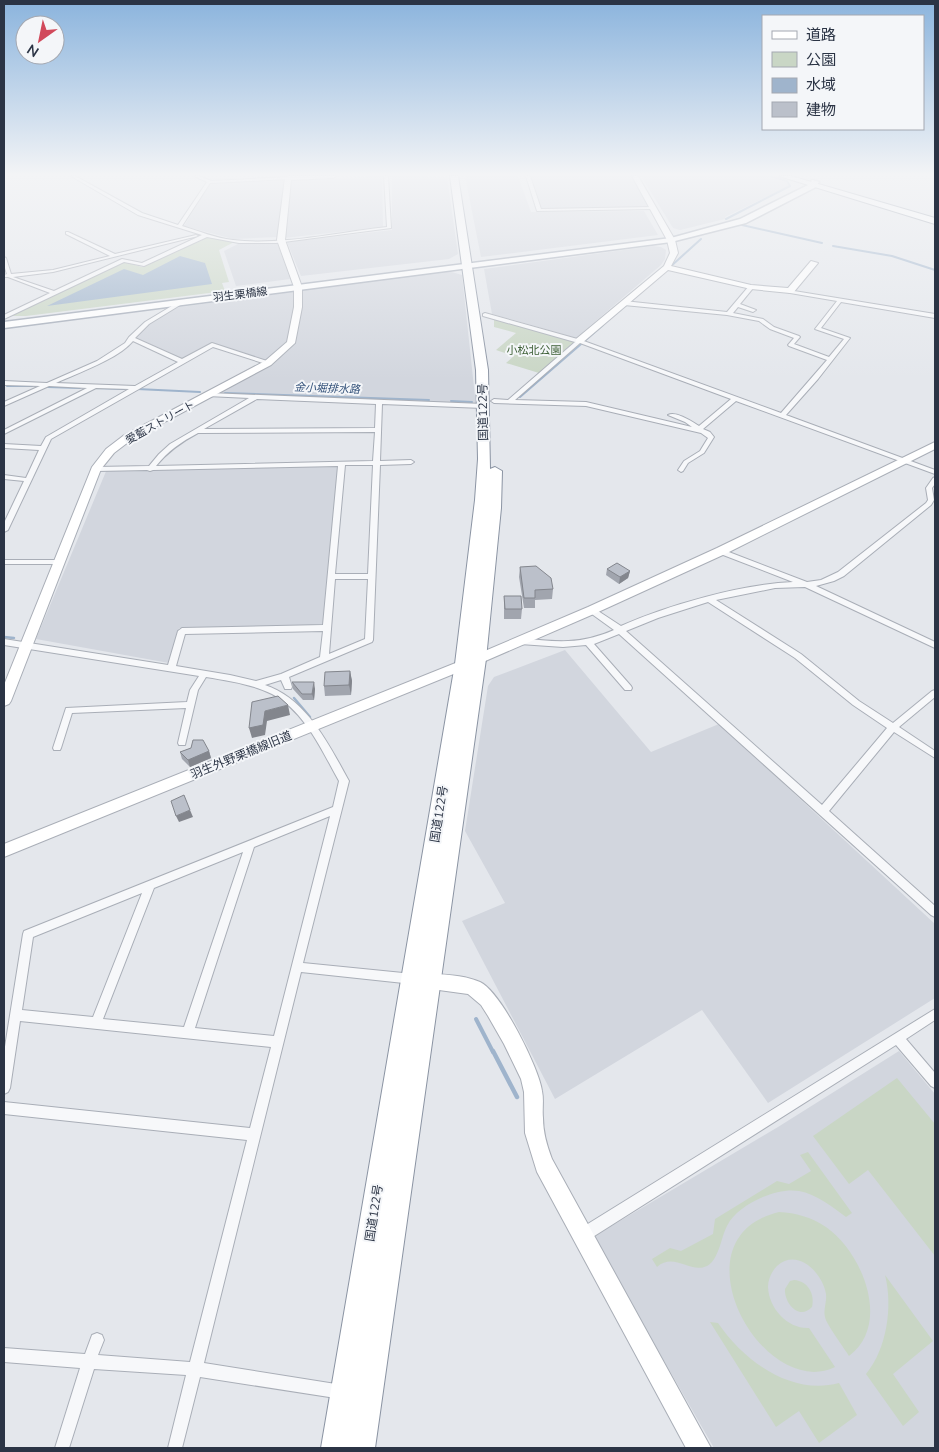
<svg xmlns="http://www.w3.org/2000/svg" width="939" height="1452" font-family="Mulish,'Noto Sans JP',sans-serif">
  <style>
    .built { fill: #d2d6de }
    .green { fill: #c9d6c5 }
    .water { fill: #9fb4cc }
    .lines { fill: none; stroke-linecap: round; stroke-linejoin: round }
    .stream-far3 { stroke: #9fb4cc; stroke-width: 2 }
    .stream-far2 { stroke: #9fb4cc; stroke-width: 2.5 }
    .stream-far1 { stroke: #9fb4cc; stroke-width: 4 }
    .stream { stroke: #9fb4cc; stroke-width: 4.5 }
    .street-casing { stroke: #a9aeb7; stroke-width: 2 }
    .secondary-casing { stroke: #a9aeb7; stroke-width: 2 }
    .primary-casing { stroke: #a3abb8; stroke-width: 3 }
    .highway-casing { stroke: #8b94a3; stroke-width: 2 }
    .street { fill: #f7f8fa; fill-rule: evenodd }
    .secondary { fill: #fff; fill-rule: evenodd }
    .primary { fill: #fff; fill-rule: evenodd }
    .highway { fill: #fff; fill-rule: evenodd }
    .wall { fill: #a1a5ae }
    .shaded-wall { fill: #83868d }
    .building { fill: #bbc0ca; stroke: #83868d }
    .labels { text-anchor: middle; stroke-width: 4; stroke-linejoin: round; paint-order: stroke }
    .far-street-label { font-size: 11px; fill: #2b3445; stroke: #f4f6f9 }
    .far-park-label { font-size: 11px; fill: #3f6138; stroke: #f4f6f9 }
    .far-water-label { font-size: 11px; font-style: italic; fill: #34527a; stroke: #f4f6f9 }
    .street-label { font-size: 12px; fill: #2b3445; stroke: #f4f6f9 }
  </style>
  <rect width="100%" height="100%" fill="#e4e7ec"/>
  <g class="built">
    <polygon points="382,176 383,227 284,238 292,180"/>
    <polygon points="392,176 447,177 458,254 449,259 301,276 287,242 392,230"/>
    <polygon points="465,176 518,176 531,212 644,211 658,235 481,257"/>
    <polygon points="530,176 632,176 648,207 542,209"/>
    <polygon points="641,176 770,176 786,181 789,186 725,217 725,219 680,230 673,228"/>
    <polygon points="285,179 277,237 233,239 184,226 210,183"/>
    <polygon points="277,242 290,279 236,286 224,251 238,244"/>
    <polygon points="653,246 661,247 666,250 665,259 661,265 576,338 492,314 484,269"/>
    <polygon points="448,271 462,275 476,406 209,395 268,364 212,345 183,361 131,338 136,333 173,308"/>
    <polygon points="342,464 325,626 179,628 169,663 36,639 107,469"/>
    <polygon points="565,650 651,752 719,724 935,924 935,998 768,1103 702,1010 555,1099 462,921 505,903 465,831 488,686 494,677"/>
    <polygon points="899,1051 935,1094 935,1448 714,1448 593,1237 778,1127"/>
  </g>
  <g class="green">
    <polygon points="206,236 234,242 219,250 229,282 222,283 225,291 26,316 8,316 124,262 142,267"/>
    <polygon points="494,318 575,341 539,373 506,363 514,356 496,350 516,333 494,327"/>
    <polygon points="897,1078 935,1124 935,1256 868,1170 849,1184 813,1136"/>
    <path d="M808,1152l44,61 -6,4c-13,-10 -30,-23 -47,-26 -23,-4 -62,14 -72,35 -6,11 -8,34 -20,40 -17,8 -33,-14 -50,1l-5,-8 18,-11 11,3 32,-17 2,-15 62,-38 12,3 22,-13 -11,-16z"/>
    <path d="M779,1212c17,1 32,5 47,15 36,25 66,97 23,129 -4,-7 -23,-32 -24,-39 -2,-7 2,-15 1,-23 -3,-20 -28,-47 -49,-28 -5,5 -9,13 -9,21 1,22 20,42 41,41l26,39c-72,35 -164,-129 -56,-155z"/>
    <path d="M885,1275l48,66 -40,33 26,38 -16,14 -37,-52c21,-25 27,-68 19,-99z"/>
    <path d="M794,1280c14,1 21,14 18,27 -13,14 -28,-4 -27,-18l5,-8z"/>
    <path d="M710,1322l8,1c26,38 73,73 121,60l18,32 -38,28 -20,-32 -23,16z"/>
  </g>
  <polygon class="water" points="180,256 205,263 212,284 47,306 124,269 143,275"/>
  <g class="lines">
    <g class="stream-far3">
      <polyline points="726,219 790,186 787,181 771,176"/>
      <polyline points="742,225 822,243"/>
      <polyline points="833,246 892,256 935,270"/>
      <polyline points="670,267 701,239"/>
      <polyline points="7,386 32,386"/>
      <polyline points="48,387 80,388"/>
      <polyline points="96,388 124,389"/>
      <polyline points="137,389 200,392"/>
      <polyline points="225,393 429,400"/>
      <polyline points="520,397 603,325"/>
      <polyline points="451,401 472,402"/>
    </g>
    <g class="stream-far2">
      <polyline points="4,637 14,638"/>
      <polyline points="294,698 310,717"/>
    </g>
    <polyline class="stream-far1" points="476,1019 493,1052"/>
    <polyline class="stream" points="493,1051 517,1097"/>
    <defs>
      <g id="street">
        <path d="M71,176h4l67,37 36,12 29,-43 -13,-6h5l12,5 78,-4 -1,2 -78,4 -28,43c17,5 33,12 51,14 48,6 106,-8 154,-13l-3,-51h4l3,52 -115,15h-37l-32,-6 -63,29 -20,-4 -120,57v-4l46,-22 -42,-16h-4v-2l3,-1 -3,-9v-8l2,1 5,16 42,-4 57,-14 -44,-22v-2h2l47,22 81,-19 2,1 -145,36 -40,5 41,14 68,-32 20,4 60,-28 -64,-20z"/>
        <polygon points="526,176 530,176 541,209 652,207 654,208 652,209 537,211"/>
        <path d="M749,286l5,1 -14,17 16,6 -3,2 -15,-5 -5,6 30,6 11,8 25,9 1,1 -6,7 35,13 15,-18 -29,-10 22,-28 -47,-8 -2,-1v-2l147,24v4l-94,-16 -20,26 29,10 -32,41 -32,36 149,55v4l-199,-73 -33,28 7,3 4,5 -10,16 -16,10 -5,8 -2,1 -3,-2 6,-9 16,-10 8,-13 -7,-5 -115,-27 -92,-3 -3,-2 3,-2 14,1 67,-58 -92,-26v-2l2,-1 96,27 200,73 46,-53 -38,-14 -1,-1 6,-7 -24,-9 -11,-8 -32,-6 -103,-10 -3,-2 3,-2 103,11zM580,343l151,56 -32,27c-8,-5 -23,-15 -31,-11l17,7 7,5 -106,-25 -71,-2z"/>
        <path d="M180,301l5,1 -36,22 -14,14 47,21 30,-16 58,19v2h-4l-53,-17 -162,92 -43,91 -4,2v-9l20,-42 -20,-2v-4l22,3 13,-28 -35,-2v-4l37,2 5,-9 83,-48 -33,-1 -92,46v-4l83,-42 -38,-2 -45,20v-4l36,-16 -36,-1v-4l43,2 50,-22 28,-18 4,-6 16,-15zM133,341l45,21 -43,24 -79,-3c22,-10 62,-24 77,-42z"/>
        <path d="M209,393l274,11 3,2 -3,2 -101,-4 -2,57 31,-1 3,2 -3,2 -31,1 -7,175 -1,2 -83,35 3,10 -1,2h-6l-4,-9 -16,5c42,14 64,60 84,96l-46,182 110,11 4,1 1,4 -1,4 -4,1 -112,-12 -97,391 138,22 5,2 2,5 -2,5 -5,2 -142,-22 -18,71h-14l18,-73 -92,-6 -25,79h-14l25,-80 -76,-6v-14l81,6 7,-19 5,-2 5,2 2,5 -6,15 92,7 57,-222 -243,-26v-12l246,26 21,-81 -251,-26 -10,67 -2,4 -4,2v-41l19,-119 1,-3 309,-124 6,-26c-17,-30 -34,-70 -67,-87 -20,-10 -43,-13 -66,-17l-8,13 -13,55h-6l-1,-2 8,-35 -114,5 -11,35 -1,2h-6l-1,-2 13,-40 121,-6 3,-12 9,-14 -195,-31v-6l164,26 10,-34 4,-3 141,-3 15,-159 -185,4 -3,1 -3,-1 -51,1 -3,-2 3,-2 53,-1 10,-12 11,-10 79,-46 -42,-2 -1,-1zM257,399l119,5 -1,24 -171,1zM375,432l-2,29 -217,5c12,-15 25,-24 42,-33zM345,465h28l-5,109h-33zM335,579h33l-3,60 -36,15zM323,631l-3,26 -39,17 -25,7 -26,-6 -54,-9 9,-32zM330,816l-56,220 -79,-8 59,-181zM243,852l-59,175 -81,-8 51,-131zM142,893l-49,124 -71,-7 11,-73z"/>
        <path d="M935,477v7l-3,4 2,12 -3,5 -87,71 -10,5 -18,5 119,56v6l-130,-61 -30,1 -59,12 85,54 58,47 34,22 39,-32 3,-1v7l-36,30 36,24v7l-41,-26 -65,79 106,95v11l-4,-2 -312,-281 -25,10 37,42 1,2 -1,2h-6l-39,-45 -23,2 -43,-3 -4,-3 4,-3c36,4 60,7 94,-8l-25,-18 -1,-2 4,-3 29,19c47,-21 121,-42 172,-44l-75,-29 -1,-2 4,-2 86,33 14,-2 17,-8 88,-69 2,-3 -2,-12 7,-10zM708,602l87,56 58,47 34,23 -65,77 -196,-174 32,-13z"/>
        <polygon points="4,560 59,560 63,562 59,564 4,564"/>
        <polygon points="935,1009 935,1020 906,1039 935,1073 935,1088 931,1086 896,1045 588,1240 583,1242 578,1240 576,1235 578,1230"/>
      </g>
      <g id="secondary">
        <polygon points="288,176 336,176 333,178 291,180 285,240 302,287 302,307 295,343 271,365 131,440 114,453 101,469 11,701 9,704 4,706 4,685 92,467 106,449 123,436 265,361 287,342 294,307 294,287 277,240 285,178"/>
        <polygon points="632,176 638,176 675,240 678,253 671,266 751,285 788,288 811,261 818,263 793,293 790,293 751,289 668,270 582,343 576,343 576,339 664,266 670,253 667,240"/>
        <polygon points="935,442 935,449 725,554 596,613 483,662 4,857 4,844 473,656 588,607 717,548"/>
        <path d="M423,973c19,2 39,1 57,9 21,10 59,86 62,109 2,9 0,18 1,27 0,14 4,28 9,41l159,289h-25l-149,-276 -12,-39 -1,-41 -3,-13 -17,-35 -16,-28 -7,-11 -13,-11 -51,-7 -3,-6 3,-6z"/>
      </g>
      <polygon id="primary" points="812,180 819,182 816,187 746,223 671,242 4,328 4,322 671,238 740,219 810,184"/>
      <g id="highway">
        <polygon points="450,176 458,176 488,370 490,469 495,467 502,471 501,508 486,659 375,1448 321,1448 455,664 475,500 478,459 476,370"/>
        <polygon points="779,176 791,176 935,218 935,224"/>
      </g>
    </defs>
    <use href="#street" class="street-casing"/>
    <use href="#secondary" class="secondary-casing"/>
    <use href="#primary" class="primary-casing"/>
    <use href="#highway" class="highway-casing"/>
    <use href="#street" class="street"/>
    <use href="#secondary" class="secondary"/>
    <use href="#primary" class="primary"/>
    <use href="#highway" class="highway"/>
  </g>
  <g class="wall">
    <polygon points="520,567 553,589 552,599 535,600 535,608 524,608 519,577"/>
    <polygon points="607,569 630,571 628,578 619,584 606,575"/>
    <polygon points="504,596 522,609 521,619 504,619"/>
    <polygon points="350,671 352,681 351,695 325,696 324,686"/>
    <polygon points="292,682 315,689 314,700 303,700 293,689"/>
    <polygon points="191,748 209,751 211,758 190,767 182,759 180,752"/>
  </g>
  <g class="shaded-wall">
    <polygon points="630,571 628,578 619,584 620,577"/>
    <polygon points="350,671 352,681 351,695 349,685"/>
    <polygon points="314,682 315,689 314,700 312,694"/>
    <polygon points="288,705 290,715 267,721 265,735 252,738 249,728 265,711"/>
    <polygon points="209,751 211,758 190,767 188,760"/>
    <polygon points="190,810 193,817 179,822 176,816"/>
  </g>
  <g class="building">
    <polygon points="617,563 630,571 620,577 607,569"/>
    <polygon points="536,566 551,578 553,589 535,590 535,598 524,598 520,567"/>
    <polygon points="504,596 521,596 522,609 505,609"/>
    <polygon points="350,671 349,685 324,686 325,672"/>
    <polygon points="292,682 314,682 312,694 302,694"/>
    <polygon points="278,696 288,705 265,711 263,725 249,728 252,702"/>
    <polygon points="193,740 203,740 209,751 188,760 180,752 191,748"/>
    <polygon points="184,795 190,810 176,816 171,801"/>
  </g>
  <linearGradient id="sky" x2="0" y2="1"><stop stop-color="#8bb4dd"/><stop offset="0.46" stop-color="#f3f4f6"/><stop offset="1" stop-color="#f3f4f6" stop-opacity="0"/></linearGradient>
  <rect width="939" height="379" fill="url(#sky)"/>
  <g class="labels">
    <g class="far-street-label">
      <text transform="translate(240 294) rotate(-7)" y="4">羽生栗橋線</text>
      <text transform="translate(160 422) rotate(-29)" y="4">愛藍ストリート</text>
    </g>
    <g class="far-park-label">
      <text x="534" y="354">小松北公園</text>
    </g>
    <g class="far-water-label">
      <text transform="translate(327 388) rotate(2)" y="4">金小堀排水路</text>
    </g>
    <g class="street-label">
      <text transform="translate(483 412) rotate(-91)" y="4">国道122号</text>
      <text transform="translate(241 755) rotate(-22)" y="4">羽生外野栗橋線旧道</text>
      <text transform="translate(439 814) rotate(-81)" y="4">国道122号</text>
      <text transform="translate(374 1213) rotate(-81)" y="4">国道122号</text>
    </g>
  </g>
  <rect width="939" height="1452" fill="none" stroke="#2b3445" stroke-width="10"/>
  <rect x="762" y="15" width="162" height="115" fill="#f4f6f9" stroke="#a4a8b1"/>
  <rect x="772" y="31" width="25" height="8" fill="#ffffff" stroke="#a4a8b1"/>
  <text x="806" y="40" font-size="15" fill="#2b3445">道路</text>
  <rect x="772" y="52" width="25" height="15" fill="#c9d6c5" stroke="#a4a8b1"/>
  <text x="806" y="65" font-size="15" fill="#2b3445">公園</text>
  <rect x="772" y="78" width="25" height="15" fill="#9fb4cc" stroke="#a4a8b1"/>
  <text x="806" y="90" font-size="15" fill="#2b3445">水域</text>
  <rect x="772" y="102" width="25" height="15" fill="#bbc0ca" stroke="#a4a8b1"/>
  <text x="806" y="115" font-size="15" fill="#2b3445">建物</text>
  <g transform="translate(40 40) rotate(213)"><circle r="24" fill="#f4f6f9" stroke="#a4a8b1"/>
  <path d="M0-4L9 19L0 12L-9 19Z" fill="#d1495b"/>
  <text y="-8" font-size="14" font-weight="bold" text-anchor="middle" fill="#2b3445">N</text>
  </g>
</svg>
